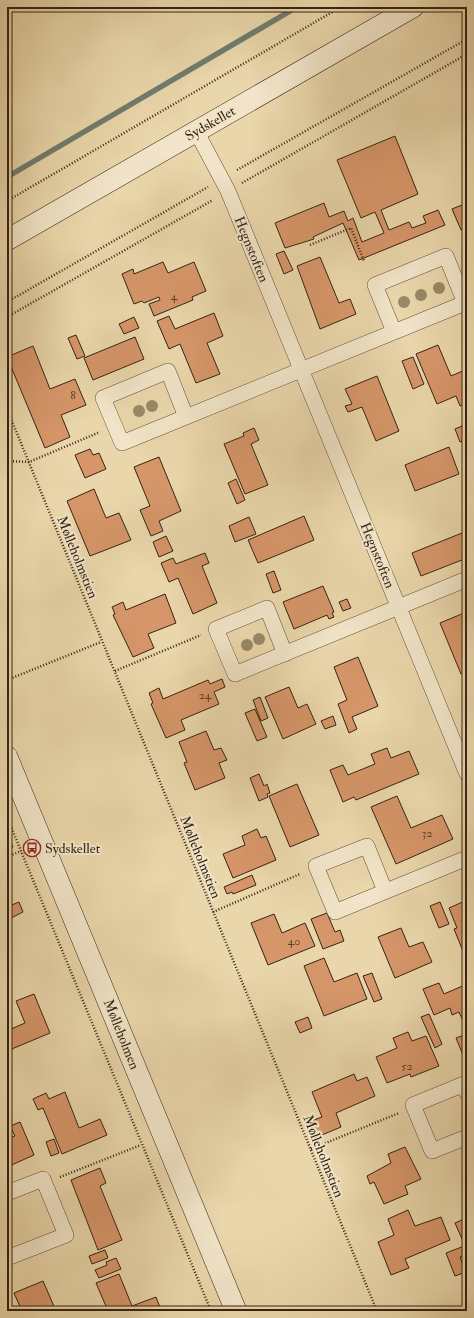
<svg xmlns="http://www.w3.org/2000/svg" width="474" height="1318" font-family="'IM FELL Double Pica',serif">
  <style>
    .lines { fill: none; stroke-linecap: round; stroke-linejoin: round }
    .stream { stroke: #707d6f; stroke-width: 5.5 }
    .building { fill: #d69669; stroke: #362313 }
    .street-casing { stroke: #635039; stroke-width: 16 }
    .secondary-casing { stroke: #362313; stroke-width: 22 }
    .path { stroke: #362313; stroke-width: 2.5; stroke-dasharray: 1 2; stroke-linecap: butt }
    .street { stroke: #f1e4c8; stroke-width: 15 }
    .secondary { stroke: #f1e4c8; stroke-width: 21 }
    .tree { fill: #988967 }
    .labels { text-anchor: middle; stroke-width: 4; stroke-linejoin: round; paint-order: stroke }
    .number-label { font-size: 12px; fill: #5e4028 }
    .street-label { font-size: 14px; fill: #362313; stroke: #f1e4c8 }
    .poi-label { font-size: 14px; fill: #362313; stroke: #f1e4c8; text-anchor: start }
  </style>
  <rect width="100%" height="100%" fill="#e9d6aa"/>
  <filter id="stains"><feTurbulence type="fractalNoise" baseFrequency=".005" numOctaves="4"/><feColorMatrix values="0 0 0 0 .2 0 0 0 0 .09 0 0 0 0 .02 0 0 0 .5 -.17"/></filter>
  <radialGradient id="worn" r=".72"><stop offset=".6" stop-color="#630" stop-opacity="0"/><stop offset="1" stop-color="#630" stop-opacity=".3"/></radialGradient>
  <g class="lines">
    <polyline class="stream" points="7,177 297,7"/>
  </g>
  <g class="building">
    <polygon points="395,136 418,194 381,210 389,230 409,222 412,228 426,223 423,216 438,210 445,225 359,260 343,223 313,237 314,239 285,248 275,223 324,203 329,217 344,211 348,221 353,218 362,242 384,233 375,212 361,218 337,160"/>
    <polygon points="467,203 467,228 461,230 452,209"/>
    <polygon points="284,251 293,270 284,274 276,254"/>
    <polygon points="320,257 339,303 350,299 356,314 320,329 297,266"/>
    <polygon points="163,262 168,273 194,262 206,291 192,297 193,300 154,316 149,304 160,300 159,297 144,303 142,301 134,304 122,274 133,269 134,274"/>
    <polygon points="214,313 223,336 207,343 220,374 196,383 180,344 169,349 157,321 169,316 175,329"/>
    <polygon points="134,317 139,328 124,334 119,324"/>
    <polygon points="76,335 85,356 77,359 68,338"/>
    <polygon points="135,337 144,359 93,380 84,358"/>
    <polygon points="438,345 451,376 465,370 467,376 467,403 460,406 456,396 437,404 416,354"/>
    <polygon points="33,346 50,389 75,379 86,405 61,415 70,437 45,448 7,357"/>
    <polygon points="413,357 424,384 413,389 402,361"/>
    <polygon points="377,376 399,431 376,441 362,407 348,412 345,406 352,404 345,389"/>
    <polygon points="462,426 463,428 467,427 467,440 460,442 455,429"/>
    <polygon points="254,428 259,440 251,444 268,485 245,494 224,444 244,436 243,433"/>
    <polygon points="449,447 459,474 415,491 405,465"/>
    <polygon points="90,449 93,455 99,453 106,469 85,478 75,455"/>
    <polygon points="159,457 181,511 159,521 163,531 151,536 140,510 150,506 134,467"/>
    <polygon points="236,479 245,500 237,504 228,483"/>
    <polygon points="94,489 106,518 119,513 131,540 90,556 67,501"/>
    <polygon points="304,516 314,540 258,563 248,540"/>
    <polygon points="249,517 256,534 235,542 229,526"/>
    <polygon points="467,531 467,558 421,576 412,553"/>
    <polygon points="166,536 173,551 159,557 153,542"/>
    <polygon points="205,553 209,563 202,566 217,603 193,614 178,578 169,582 161,563 173,558 176,564"/>
    <polygon points="274,571 281,590 273,593 266,574"/>
    <polygon points="323,586 334,612 332,613 334,617 329,619 327,615 294,629 283,602"/>
    <polygon points="165,594 176,623 148,634 154,648 133,657 113,615 115,614 112,607 123,602 126,610"/>
    <polygon points="347,599 351,608 343,611 339,602"/>
    <polygon points="464,613 467,621 467,672 461,674 440,623"/>
    <polygon points="358,657 378,706 352,717 357,729 349,733 338,704 347,700 334,667"/>
    <polygon points="222,679 225,687 214,692 219,704 181,720 185,730 166,738 151,704 153,703 149,693 159,688 163,699 208,680 210,684"/>
    <polygon points="289,687 298,708 307,704 316,724 283,739 265,697"/>
    <polygon points="260,697 268,718 261,721 253,700"/>
    <polygon points="255,709 267,737 257,741 245,713"/>
    <polygon points="333,716 336,725 325,729 321,721"/>
    <polygon points="206,731 214,750 221,748 227,760 219,763 225,778 195,790 184,763 187,762 179,742"/>
    <polygon points="387,748 391,758 409,751 419,774 356,800 354,797 343,802 330,770 343,765 348,775 375,764 371,754"/>
    <polygon points="259,774 264,786 267,784 270,793 267,794 268,797 259,801 250,778"/>
    <polygon points="297,784 319,835 290,847 269,796"/>
    <polygon points="397,796 411,828 442,815 453,839 396,864 371,807"/>
    <polygon points="257,829 261,838 266,836 276,860 233,878 223,854 245,845 242,836"/>
    <polygon points="9,839 13,847 9,849 7,840"/>
    <polygon points="252,875 256,885 233,894 232,892 227,894 224,887"/>
    <polygon points="467,900 467,955 465,956 454,929 457,928 449,908"/>
    <polygon points="19,902 23,912 11,918 7,907"/>
    <polygon points="440,902 449,924 439,928 430,906"/>
    <polygon points="327,913 335,932 340,930 344,941 323,949 311,919"/>
    <polygon points="274,914 282,933 305,923 315,946 268,965 251,923"/>
    <polygon points="401,928 409,947 423,942 432,962 395,978 378,937"/>
    <polygon points="324,958 334,982 357,973 367,999 324,1016 304,966"/>
    <polygon points="372,973 382,999 374,1002 363,976"/>
    <polygon points="439,983 444,994 467,984 467,1030 459,1012 452,1015 450,1008 434,1015 423,989"/>
    <polygon points="34,994 50,1033 7,1051 7,1020 11,1029 25,1023 16,1001"/>
    <polygon points="429,1014 442,1044 435,1048 421,1017"/>
    <polygon points="308,1017 312,1028 300,1033 295,1022"/>
    <polygon points="408,1032 412,1041 426,1036 439,1066 411,1077 410,1074 387,1083 376,1057 397,1048 393,1038"/>
    <polygon points="467,1034 467,1065 456,1038"/>
    <polygon points="354,1074 357,1081 367,1077 375,1096 336,1113 341,1127 317,1137 311,1121 322,1117 312,1092"/>
    <polygon points="65,1092 79,1128 100,1119 107,1135 62,1154 43,1108 38,1110 33,1099 46,1093 49,1099"/>
    <polygon points="20,1122 34,1155 7,1167 7,1139 15,1136 10,1126"/>
    <polygon points="54,1139 59,1153 51,1156 46,1142"/>
    <polygon points="405,1147 421,1179 405,1186 408,1194 384,1204 374,1182 370,1184 367,1176 391,1163 388,1154"/>
    <polygon points="100,1168 106,1183 100,1186 122,1240 98,1250 71,1180"/>
    <polygon points="467,1184 467,1196 463,1186"/>
    <polygon points="408,1210 415,1226 441,1217 450,1240 405,1259 409,1268 391,1275 378,1242 394,1235 388,1219"/>
    <polygon points="464,1219 467,1226 467,1237 462,1239 455,1223"/>
    <polygon points="467,1245 467,1254 460,1257 466,1272 455,1276 446,1253"/>
    <polygon points="105,1250 108,1258 92,1264 89,1256"/>
    <polygon points="116,1258 121,1269 99,1278 95,1270 107,1265 106,1262"/>
    <polygon points="119,1274 132,1306 156,1297 161,1310 108,1311 96,1283"/>
    <polygon points="43,1281 56,1311 22,1311 14,1293"/>
  </g>
  <g class="lines">
    <defs>
      <g id="street">
        <polyline points="196,131 228,191 467,774"/>
        <polyline points="186,417 168,371 103,398 122,443 465,303 446,256 375,285 394,332"/>
        <polyline points="285,654 267,608 216,629 235,674 467,579"/>
        <polyline points="385,891 367,846 316,866 335,912 467,858"/>
        <polyline points="467,1093 464,1084 413,1105 432,1151 467,1137"/>
        <polyline points="7,1193 43,1179 66,1235 7,1258"/>
      </g>
      <g id="secondary">
        <polyline points="7,240 413,7"/>
        <polyline points="7,757 236,1311"/>
      </g>
    </defs>
    <use href="#street" class="street-casing"/>
    <use href="#secondary" class="secondary-casing"/>
    <g class="path">
      <polyline points="237,170 467,39"/>
      <polyline points="242,183 467,54"/>
      <polyline points="7,201 341,7"/>
      <polyline points="310,245 351,228 364,261"/>
      <polyline points="462,254 467,252"/>
      <polyline points="7,302 208,187"/>
      <polyline points="7,317 213,200"/>
      <polyline points="7,409 377,1311"/>
      <polyline points="7,461 29,462 100,432"/>
      <polyline points="115,671 201,635"/>
      <polyline points="7,680 101,642"/>
      <polyline points="7,730 9,734"/>
      <polyline points="7,817 211,1311"/>
      <polyline points="7,857 21,851"/>
      <polyline points="213,912 300,874"/>
      <polyline points="311,1149 399,1113"/>
      <polyline points="60,1177 141,1145"/>
    </g>
    <use href="#street" class="street"/>
    <use href="#secondary" class="secondary"/>
  </g>
  <g class="tree">
    <circle cx="439" cy="288" r="6"/>
    <circle cx="421" cy="295" r="6"/>
    <circle cx="404" cy="302" r="6"/>
    <circle cx="152" cy="406" r="6"/>
    <circle cx="139" cy="411" r="6"/>
    <circle cx="259" cy="639" r="6"/>
    <circle cx="247" cy="645" r="6"/>
  </g>
  <defs>
    <symbol id="bus-ring" viewBox="-11 -11 22 22"><circle r="9.5" fill="#f1e4c8" stroke="#8f2418" stroke-width="1.5"/><path d="M-5-6H5V4H4V6H2V4H-2V6H-4V4H-5ZM-3.5-4V0h7V-4ZM-3.5 1.2v1.5H-2V1.2ZM2 1.2v1.5H3.5V1.2Z" fill="#8f2418"/></symbol>
  </defs>
  <g fill-rule="evenodd">
    <use href="#bus-ring" x="22" y="838" width="20" height="20"/>
  </g>
  <g class="labels">
    <g class="number-label">
      <text x="174" y="300">4</text>
      <text x="73" y="399">8</text>
      <text x="205" y="699">24</text>
      <text x="427" y="837">32</text>
      <text x="294" y="945">40</text>
      <text x="407" y="1070">52</text>
    </g>
    <g class="street-label">
      <text transform="translate(210 123) rotate(-30)" y="5">Sydskellet</text>
      <text transform="translate(252 249) rotate(68)" y="5">Hegnstoften</text>
      <text transform="translate(378 555) rotate(68)" y="5">Hegnstoften</text>
      <text transform="translate(78 557) rotate(68)" y="5">Mølleholmstien</text>
      <text transform="translate(201 857) rotate(68)" y="5">Mølleholmstien</text>
      <text transform="translate(122 1034) rotate(68)" y="5">Mølleholmen</text>
      <text transform="translate(324 1156) rotate(68)" y="5">Mølleholmstien</text>
    </g>
    <g class="poi-label">
      <text x="45" y="853">Sydskellet</text>
    </g>
  </g>
  <rect width="474" height="1318" fill="none" stroke="#e9d6aa" stroke-width="24"/>
  <rect x="8" y="8" width="458" height="1302" fill="none" stroke="#362313" stroke-width="2"/>
  <rect x="12" y="12" width="450" height="1294" fill="none" stroke="#362313"/>
  <rect width="100%" height="100%" filter="url(#stains)"/>
  <rect width="100%" height="100%" fill="url(#worn)"/>
</svg>
